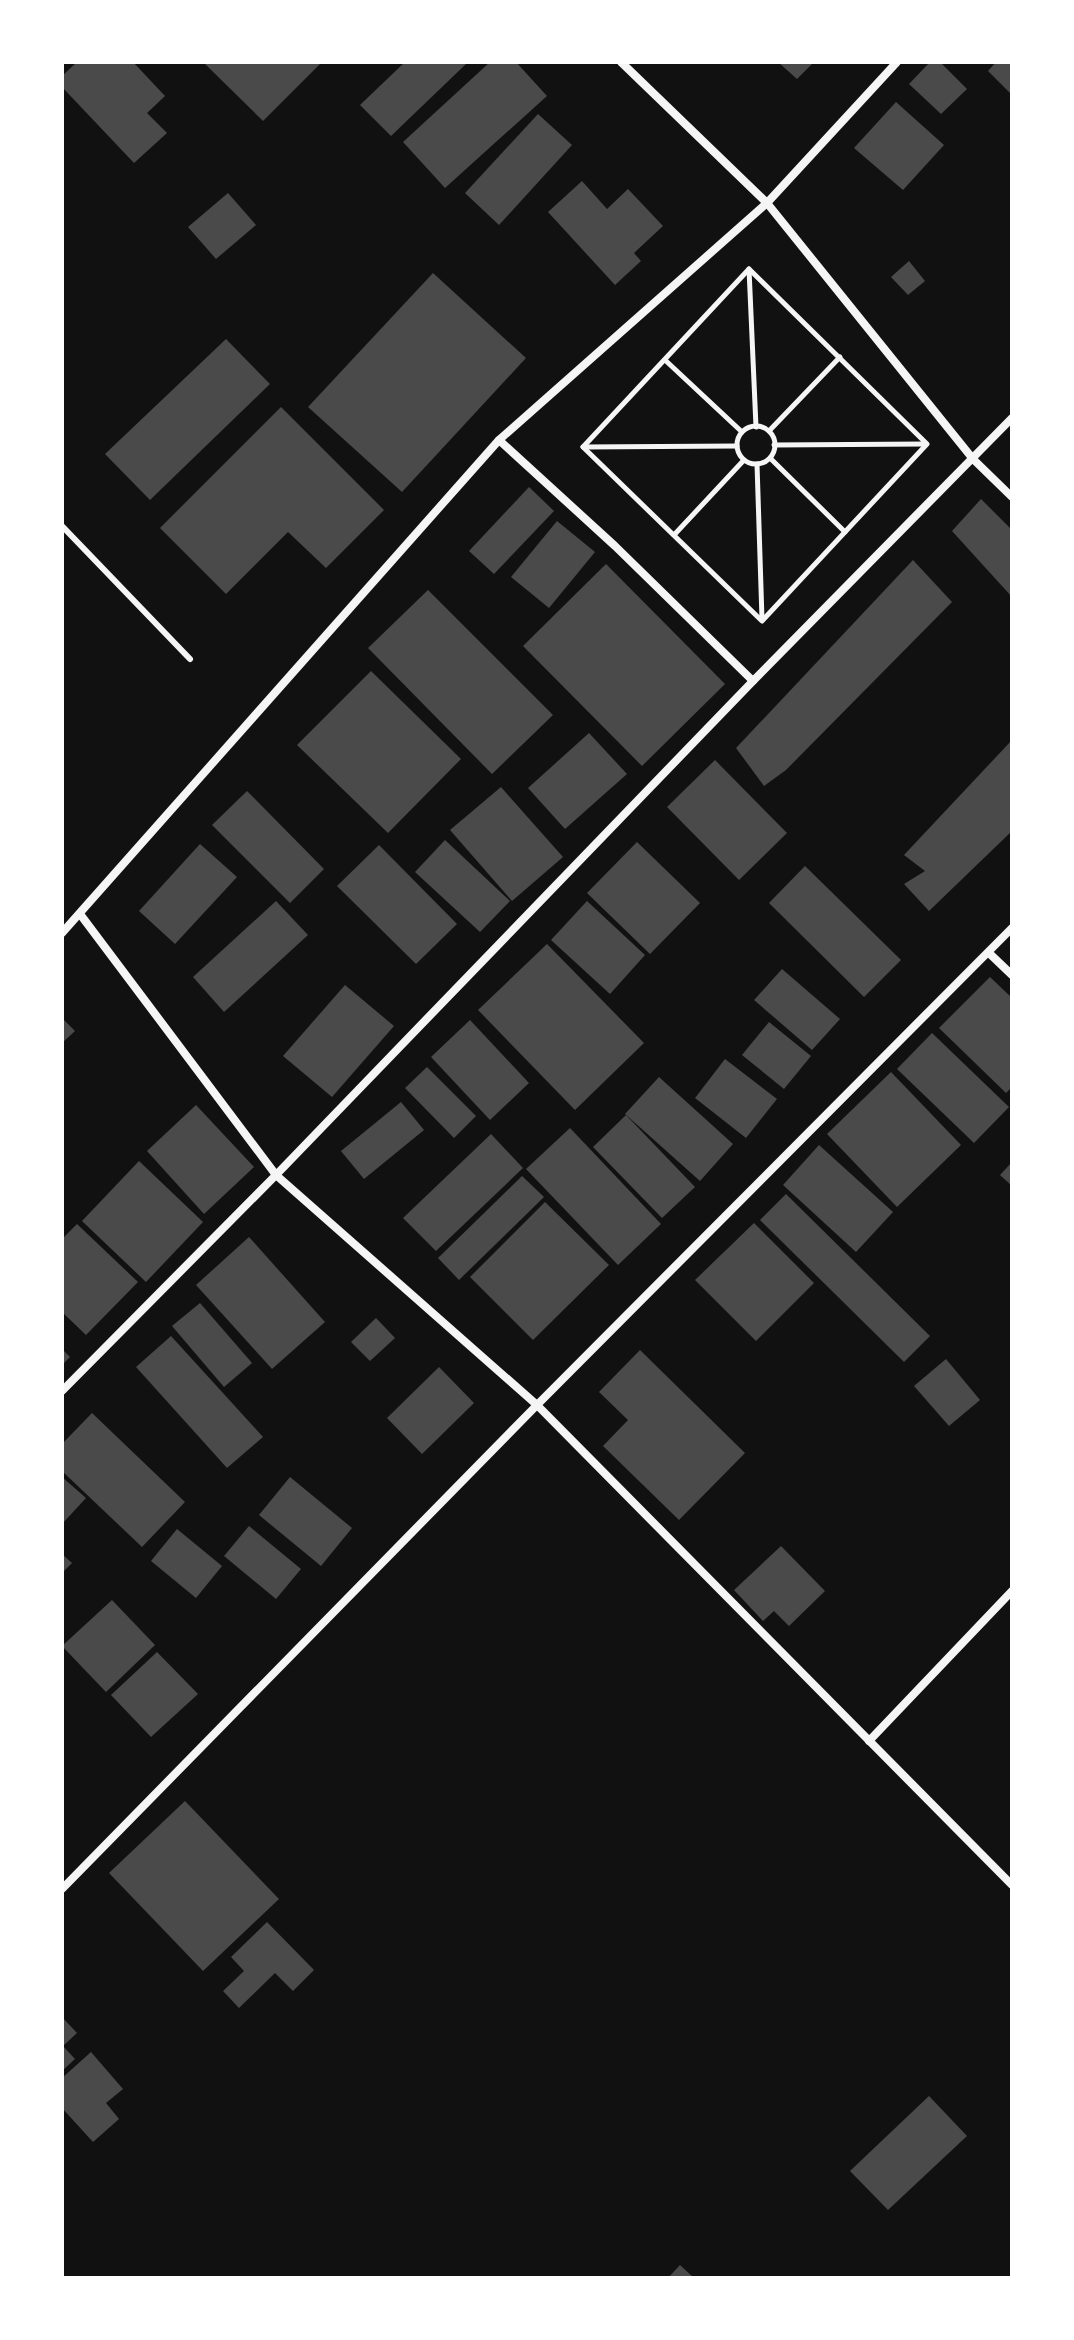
<svg xmlns="http://www.w3.org/2000/svg" width="1074" height="2340" font-family="'PT Sans',sans-serif">
  <style>
    .building { fill: #4a4a4a }
    .lines { fill: none; stroke-linecap: round; stroke-linejoin: round }
    .path { stroke: #f5f5f5; stroke-width: 5 }
    .service { stroke: #f5f5f5; stroke-width: 6 }
    .minor { stroke: #f5f5f5; stroke-width: 8 }
  </style>
  <rect width="100%" height="100%" fill="#111"/>
  <g class="building">
    <polygon points="77,62 133,62 165,96 147,113 167,133 134,163 62,87 62,76"/>
    <polygon points="203,62 322,62 263,121"/>
    <polygon points="405,62 466,64 391,136 360,105"/>
    <polygon points="490,62 516,62 547,96 445,188 403,142"/>
    <polygon points="778,62 814,62 797,79"/>
    <polygon points="930,62 940,62 967,89 941,114 909,84"/>
    <polygon points="996,62 1012,62 1012,95 988,71"/>
    <polygon points="896,102 944,145 903,190 854,148"/>
    <polygon points="538,114 572,145 499,225 465,193"/>
    <polygon points="582,181 607,209 628,189 663,226 634,253 641,261 615,285 548,212"/>
    <polygon points="228,193 256,225 216,259 188,227"/>
    <polygon points="909,261 925,281 908,295 891,277"/>
    <polygon points="433,273 526,358 402,492 308,407"/>
    <polygon points="226,339 270,384 150,500 105,454"/>
    <polygon points="281,407 384,510 326,568 288,532 226,594 160,528"/>
    <polygon points="529,487 554,511 494,574 469,551"/>
    <polygon points="981,499 1012,530 1012,597 952,531"/>
    <polygon points="557,521 595,552 549,608 511,577"/>
    <polygon points="913,560 952,602 786,770 764,786 736,748"/>
    <polygon points="606,564 725,684 642,766 523,646"/>
    <polygon points="428,590 553,715 492,774 368,648"/>
    <polygon points="371,671 461,759 388,833 297,745"/>
    <polygon points="589,733 627,774 565,829 528,788"/>
    <polygon points="1012,740 1012,831 929,911 904,884 925,871 904,855"/>
    <polygon points="715,760 787,833 739,880 667,807"/>
    <polygon points="501,787 563,857 512,901 450,830"/>
    <polygon points="247,791 324,869 290,903 212,825"/>
    <polygon points="445,840 510,901 480,932 415,872"/>
    <polygon points="637,842 700,903 650,954 587,893"/>
    <polygon points="200,844 237,877 175,944 139,911"/>
    <polygon points="379,845 457,924 416,964 337,886"/>
    <polygon points="805,866 901,960 864,997 769,903"/>
    <polygon points="276,901 308,935 224,1012 193,977"/>
    <polygon points="587,901 645,955 610,994 551,940"/>
    <polygon points="547,944 644,1043 575,1110 478,1010"/>
    <polygon points="782,969 840,1019 812,1050 754,1000"/>
    <polygon points="990,977 1012,998 1012,1087 1006,1093 939,1028"/>
    <polygon points="345,985 394,1026 332,1097 283,1056"/>
    <polygon points="62,1018 75,1031 62,1043"/>
    <polygon points="470,1020 529,1083 490,1120 431,1057"/>
    <polygon points="769,1022 811,1056 784,1089 742,1055"/>
    <polygon points="932,1033 1009,1107 974,1143 897,1069"/>
    <polygon points="725,1059 777,1099 746,1138 695,1098"/>
    <polygon points="427,1067 476,1116 454,1138 405,1088"/>
    <polygon points="891,1072 961,1145 897,1207 827,1134"/>
    <polygon points="659,1077 733,1144 700,1181 625,1114"/>
    <polygon points="401,1102 424,1130 364,1179 341,1151"/>
    <polygon points="196,1105 254,1167 204,1214 147,1151"/>
    <polygon points="626,1115 695,1187 662,1218 593,1147"/>
    <polygon points="570,1128 661,1224 618,1265 526,1169"/>
    <polygon points="491,1134 523,1168 436,1251 403,1218"/>
    <polygon points="819,1145 893,1212 856,1252 783,1185"/>
    <polygon points="139,1161 203,1222 146,1282 82,1221"/>
    <polygon points="1012,1162 1012,1186 1000,1175"/>
    <polygon points="522,1176 544,1197 459,1280 438,1258"/>
    <polygon points="786,1194 930,1336 904,1362 760,1220"/>
    <polygon points="545,1202 609,1265 533,1340 470,1277"/>
    <polygon points="754,1223 814,1283 756,1341 695,1280"/>
    <polygon points="77,1224 138,1282 86,1335 62,1312 62,1239"/>
    <polygon points="249,1237 325,1322 272,1369 196,1285"/>
    <polygon points="200,1303 252,1363 224,1387 172,1326"/>
    <polygon points="376,1318 395,1338 370,1361 351,1342"/>
    <polygon points="171,1336 263,1437 227,1468 136,1367"/>
    <polygon points="62,1349 70,1357 62,1365"/>
    <polygon points="640,1350 745,1453 679,1520 603,1446 628,1420 599,1392"/>
    <polygon points="946,1359 980,1400 949,1426 914,1386"/>
    <polygon points="439,1367 474,1403 422,1454 387,1418"/>
    <polygon points="92,1413 185,1502 142,1547 62,1471 62,1444"/>
    <polygon points="62,1477 86,1498 62,1524"/>
    <polygon points="290,1477 352,1528 321,1566 259,1515"/>
    <polygon points="249,1526 301,1569 276,1599 224,1556"/>
    <polygon points="177,1529 222,1566 196,1598 151,1561"/>
    <polygon points="781,1546 825,1591 789,1626 774,1611 763,1621 734,1590"/>
    <polygon points="62,1554 72,1563 62,1573"/>
    <polygon points="112,1600 155,1645 106,1692 62,1646"/>
    <polygon points="157,1652 198,1694 151,1737 111,1695"/>
    <polygon points="185,1801 279,1899 203,1971 109,1873"/>
    <polygon points="267,1922 314,1970 293,1991 275,1973 239,2008 223,1991 244,1971 231,1957"/>
    <polygon points="62,2017 77,2033 63,2046 75,2059 62,2071"/>
    <polygon points="91,2052 123,2089 106,2103 119,2119 93,2142 62,2108 62,2078"/>
    <polygon points="929,2096 967,2136 888,2210 850,2171"/>
    <polygon points="680,2265 694,2278 668,2278"/>
  </g>
  <g class="lines">
    <g class="path">
      <polygon points="749,269 927,444 762,621 583,447"/>
      <polyline points="749,269 756,427"/>
      <polyline points="665,360 742,432"/>
      <circle cx="756" cy="445" r="19"/>
      <polyline points="769,431 840,357"/>
      <polyline points="774,445 925,444"/>
      <polyline points="583,447 737,446"/>
      <polyline points="770,458 845,532"/>
      <polyline points="757,464 762,619"/>
      <polyline points="674,535 744,460"/>
    </g>
    <polyline class="service" points="62,526 190,659"/>
    <g class="minor">
      <polyline points="621,62 767,203 973,459 1012,497"/>
      <polyline points="499,440 615,546 753,681"/>
      <polyline points="80,914 276,1175 537,1405 1012,1885"/>
      <polyline points="62,933 499,440 767,203 897,62"/>
      <polyline points="989,953 1012,975"/>
      <polyline points="62,1391 276,1175 753,681 1012,418"/>
      <polyline points="869,1741 1012,1591"/>
      <polyline points="62,1889 537,1405 1012,928"/>
    </g>
  </g>
  <rect width="1074" height="2340" fill="none" stroke="#ffffff" stroke-width="128"/>
</svg>
